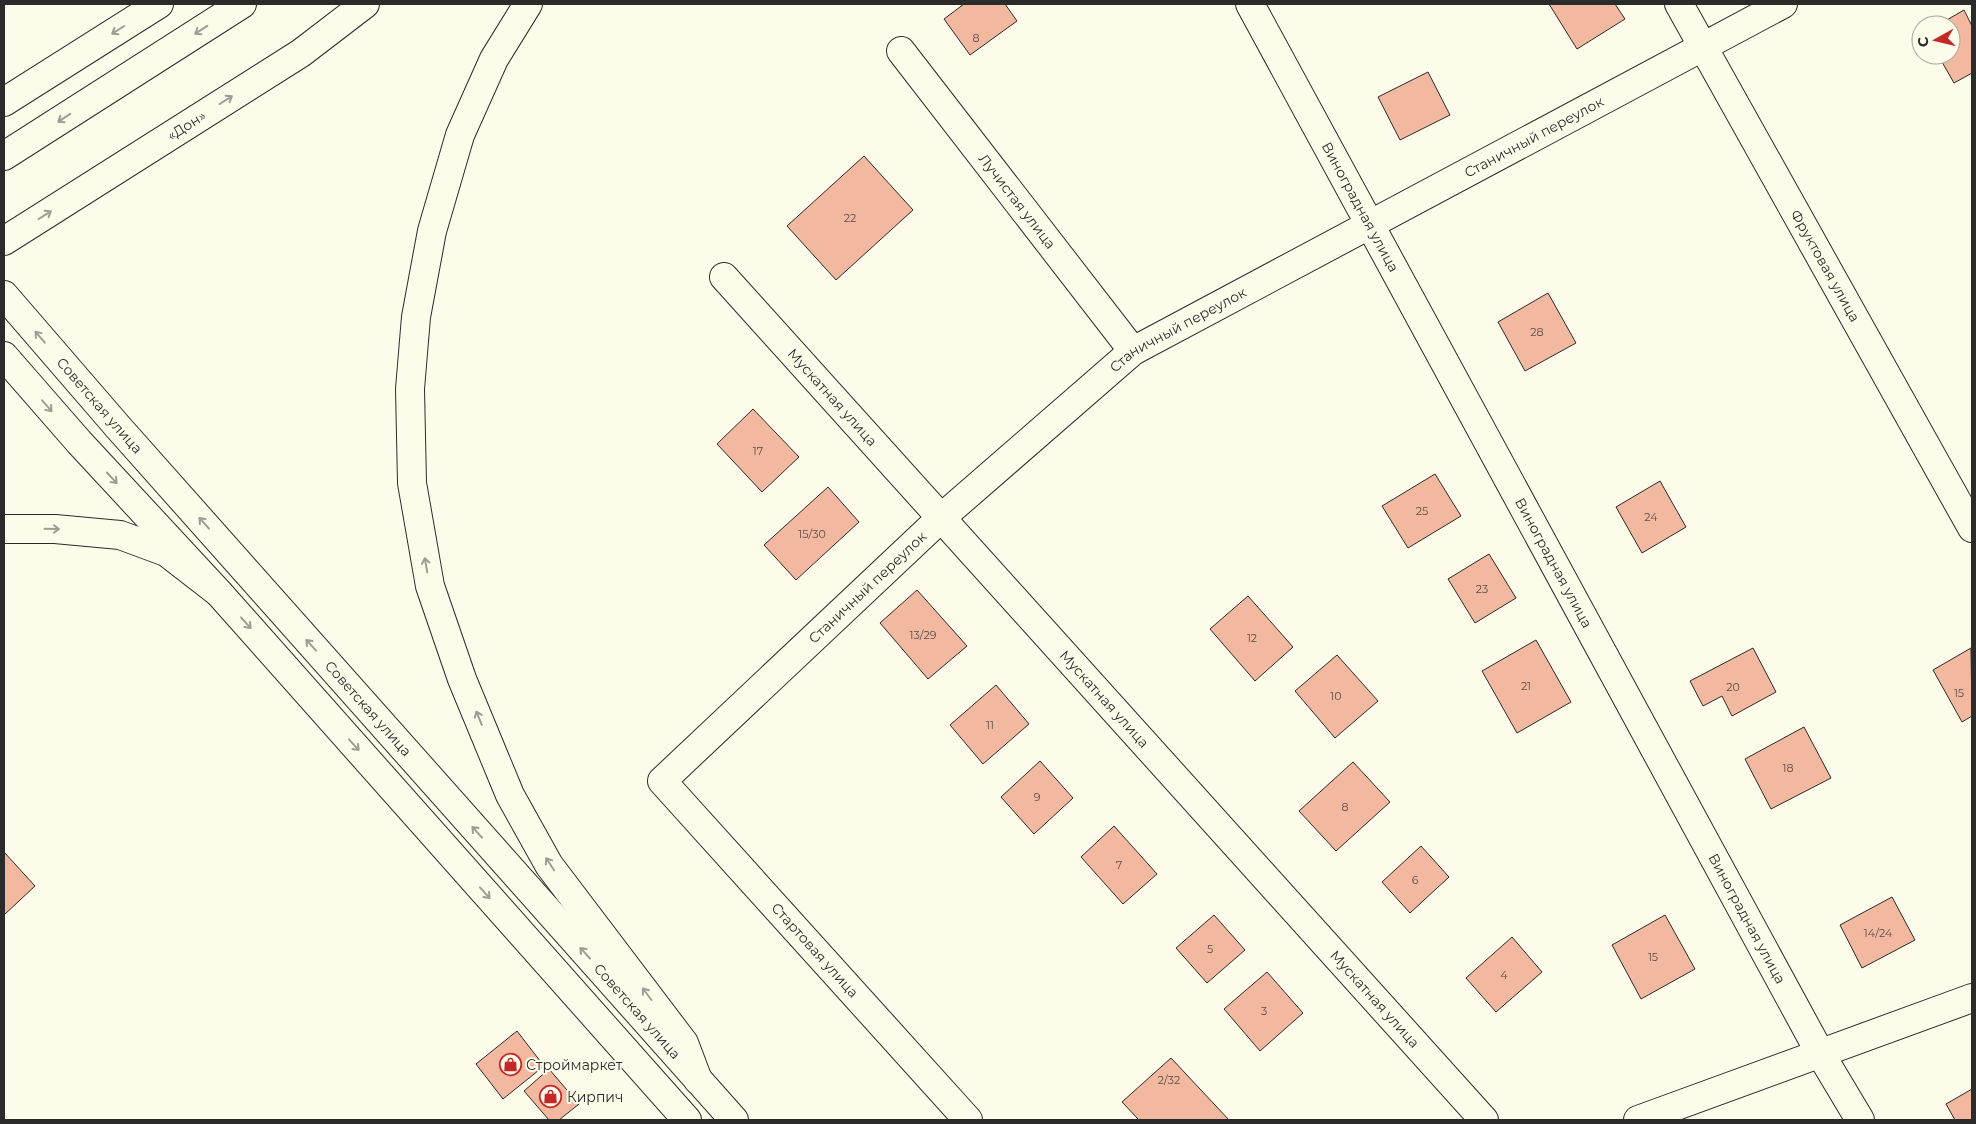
<svg xmlns="http://www.w3.org/2000/svg" width="1976" height="1124" font-family="Montserrat,sans-serif">
  <style>
    .building { fill: #f2b8a0; stroke: #2b2b2b }
    .lines { fill: none; stroke-linecap: round; stroke-linejoin: round }
    .street-casing { stroke: #2b2b2b; stroke-width: 30 }
    .secondary-casing { stroke: #2b2b2b; stroke-width: 30 }
    .highway-casing { stroke: #2b2b2b; stroke-width: 30 }
    .street { stroke: #fdfbea; stroke-width: 28 }
    .secondary { stroke: #fdfbea; stroke-width: 28 }
    .highway { stroke: #fdfbea; stroke-width: 28 }
    .oneway { stroke: #9e9d94 }
    .labels { text-anchor: middle; stroke-width: 4; stroke-linejoin: round; paint-order: stroke }
    .number-label { font-size: 11px; fill: #5d4e48 }
    .street-label { font-size: 14px; fill: #2b2b2b; stroke: #fdfbea }
    .poi-label { font-size: 14px; fill: #2b2b2b; stroke: #fdfbea; text-anchor: start }
  </style>
  <rect width="100%" height="100%" fill="#fdfbea"/>
  <g class="building">
    <polygon points="964,4 1005,4 1017,21 970,55 944,19"/>
    <polygon points="1549,4 1615,4 1625,19 1577,49"/>
    <polygon points="1964,10 1972,26 1972,73 1954,83 1938,55 1951,55 1951,25 1938,25"/>
    <polygon points="1428,72 1450,115 1400,140 1378,97"/>
    <polygon points="864,156 913,210 836,280 787,226"/>
    <polygon points="1548,293 1576,343 1525,371 1498,322"/>
    <polygon points="753,409 799,457 762,492 717,444"/>
    <polygon points="1435,474 1461,516 1408,548 1382,506"/>
    <polygon points="1660,481 1686,527 1642,553 1616,507"/>
    <polygon points="828,487 859,522 796,580 764,545"/>
    <polygon points="1489,554 1516,598 1475,623 1448,579"/>
    <polygon points="917,590 967,646 928,679 880,623"/>
    <polygon points="1248,596 1293,647 1255,681 1210,629"/>
    <polygon points="1536,640 1571,702 1517,733 1482,671"/>
    <polygon points="1753,648 1776,692 1732,716 1722,696 1703,706 1690,681"/>
    <polygon points="1971,648 1972,716 1962,722 1933,670"/>
    <polygon points="1337,655 1378,701 1335,738 1295,691"/>
    <polygon points="996,685 1029,724 983,764 950,725"/>
    <polygon points="1804,727 1831,778 1771,809 1745,759"/>
    <polygon points="1040,761 1073,798 1034,834 1001,797"/>
    <polygon points="1353,762 1390,802 1336,851 1299,811"/>
    <polygon points="1114,826 1157,874 1123,904 1081,857"/>
    <polygon points="1421,846 1449,877 1410,913 1382,882"/>
    <polygon points="4,852 35,886 4,915"/>
    <polygon points="1892,897 1915,940 1862,968 1840,925"/>
    <polygon points="1214,915 1245,950 1207,983 1176,948"/>
    <polygon points="1665,915 1695,969 1641,999 1612,945"/>
    <polygon points="1512,937 1542,972 1496,1012 1466,978"/>
    <polygon points="1267,972 1303,1013 1260,1051 1224,1009"/>
    <polygon points="517,1031 544,1066 503,1099 476,1064"/>
    <polygon points="1171,1058 1229,1120 1139,1120 1122,1102"/>
    <polygon points="549,1069 579,1104 559,1120 549,1120 524,1091"/>
    <polygon points="1972,1089 1972,1120 1955,1120 1946,1104"/>
  </g>
  <g class="lines">
    <defs>
      <g id="street">
        <path id="s1" d="M1250,4l570,1049 40,67"/>
        <path id="s2" d="M1679,4l293,524"/>
        <path id="s3" d="M901,51l232,300"/>
        <path id="s4" d="M724,277l760,843"/>
        <path id="s5" d="M968,1120l-306,-339 279,-263 192,-167 650,-347"/>
        <polyline points="1638,1120 1972,998"/>
      </g>
      <g id="secondary">
        <path id="s6" d="M4,295l114,132 616,693"/>
        <polyline points="4,356 79,442 219,593 687,1120"/>
      </g>
      <g id="highway">
        <polyline points="528,4 494,59 460,135 432,231 416,317 410,389 412,483 430,586 462,679 510,795 549,865 684,1043 698,1080"/>
        <polyline points="4,102 159,4"/>
        <polyline points="4,156 242,4"/>
        <path id="s7" d="M4,241l297,-188 64,-49"/>
        <polyline points="4,529 55,529 120,535 166,552 219,593"/>
      </g>
    </defs>
    <use href="#street" class="street-casing"/>
    <use href="#secondary" class="secondary-casing"/>
    <use href="#highway" class="highway-casing"/>
    <use href="#street" class="street"/>
    <use href="#secondary" class="secondary"/>
    <use href="#highway" class="highway"/>
  </g>
  <defs><path id="oneway-shaft" d="M-6 0H5M1.5-3L5.5 0L1.5 3" fill="none" stroke-width="1.6" stroke-linecap="round" stroke-linejoin="round" transform="scale(1.25)"/></defs>
  <g class="oneway">
    <use href="#oneway-shaft" transform="translate(118 30) rotate(148)"/>
    <use href="#oneway-shaft" transform="translate(201 30) rotate(147)"/>
    <use href="#oneway-shaft" transform="translate(226 100) rotate(-32)"/>
    <use href="#oneway-shaft" transform="translate(64 118) rotate(147)"/>
    <use href="#oneway-shaft" transform="translate(45 215) rotate(-32)"/>
    <use href="#oneway-shaft" transform="translate(40 337) rotate(-131)"/>
    <use href="#oneway-shaft" transform="translate(47 406) rotate(49)"/>
    <use href="#oneway-shaft" transform="translate(112 478) rotate(47)"/>
    <use href="#oneway-shaft" transform="translate(204 523) rotate(-132)"/>
    <use href="#oneway-shaft" transform="translate(52 529) rotate(1)"/>
    <use href="#oneway-shaft" transform="translate(426 565) rotate(-100)"/>
    <use href="#oneway-shaft" transform="translate(246 623) rotate(48)"/>
    <use href="#oneway-shaft" transform="translate(311 645) rotate(-132)"/>
    <use href="#oneway-shaft" transform="translate(479 718) rotate(-112)"/>
    <use href="#oneway-shaft" transform="translate(354 745) rotate(48)"/>
    <use href="#oneway-shaft" transform="translate(477 832) rotate(-132)"/>
    <use href="#oneway-shaft" transform="translate(550 864) rotate(-123)"/>
    <use href="#oneway-shaft" transform="translate(485 893) rotate(48)"/>
    <use href="#oneway-shaft" transform="translate(585 953) rotate(-132)"/>
    <use href="#oneway-shaft" transform="translate(647 994) rotate(-127)"/>
  </g>
  <defs>
    <symbol id="shop-ring" viewBox="-11 -11 22 22"><circle r="9.5" fill="#fdfbea" stroke="#c62828" stroke-width="1.5"/><path d="M-5-2.5h2.3a2.7 3.5 0 0 1 5.4 0H5L5.5 6h-11ZM-1.5-2.5h3a1.5 2.3 0 0 0-3 0Z" fill="#c62828"/></symbol>
  </defs>
  <g fill-rule="evenodd">
    <use href="#shop-ring" x="498" y="1052" width="25" height="25"/>
    <use href="#shop-ring" x="538" y="1084" width="25" height="25"/>
  </g>
  <g class="labels">
    <g class="number-label">
      <text x="976" y="42">8</text>
      <text x="850" y="222">22</text>
      <text x="1537" y="336">28</text>
      <text x="758" y="455">17</text>
      <text x="1422" y="515">25</text>
      <text x="1651" y="521">24</text>
      <text x="812" y="538">15/30</text>
      <text x="1482" y="593">23</text>
      <text x="923" y="639">13/29</text>
      <text x="1252" y="642">12</text>
      <text x="1526" y="690">21</text>
      <text x="1733" y="691">20</text>
      <text x="1959" y="697">15</text>
      <text x="1336" y="700">10</text>
      <text x="990" y="729">11</text>
      <text x="1788" y="772">18</text>
      <text x="1037" y="801">9</text>
      <text x="1345" y="811">8</text>
      <text x="1119" y="869">7</text>
      <text x="1415" y="884">6</text>
      <text x="1878" y="937">14/24</text>
      <text x="1210" y="953">5</text>
      <text x="1653" y="961">15</text>
      <text x="1504" y="979">4</text>
      <text x="1264" y="1015">3</text>
      <text x="1169" y="1084">2/32</text>
    </g>
    <g class="street-label">
      <text dy="5" stroke="none"><textPath href="#s7" startOffset="216">«Дон»</textPath></text>
      <text dy="5" stroke="none"><textPath href="#s5" startOffset="1549">Станичный переулок</textPath></text>
      <text dy="5" stroke="none"><textPath href="#s3" startOffset="190">Лучистая улица</textPath></text>
      <text dy="5" stroke="none"><textPath href="#s1" startOffset="231">Виноградная улица</textPath></text>
      <text dy="5" stroke="none"><textPath href="#s2" startOffset="300">Фруктовая улица</textPath></text>
      <text dy="5" stroke="none"><textPath href="#s5" startOffset="1144">Станичный переулок</textPath></text>
      <text dy="5" stroke="none"><textPath href="#s4" startOffset="162">Мускатная улица</textPath></text>
      <text dy="5" stroke="none"><textPath href="#s6" startOffset="146">Советская улица</textPath></text>
      <text dy="5" stroke="none"><textPath href="#s1" startOffset="636">Виноградная улица</textPath></text>
      <text dy="5" stroke="none"><textPath href="#s5" startOffset="739">Станичный переулок</textPath></text>
      <text dy="5" stroke="none"><textPath href="#s4" startOffset="568">Мускатная улица</textPath></text>
      <text dy="5" stroke="none"><textPath href="#s6" startOffset="551">Советская улица</textPath></text>
      <text dy="5" stroke="none"><textPath href="#s1" startOffset="1041">Виноградная улица</textPath></text>
      <text transform="translate(815 950) rotate(48)" y="5">Стартовая улица</text>
      <text dy="5" stroke="none"><textPath href="#s4" startOffset="972">Мускатная улица</textPath></text>
      <text dy="5" stroke="none"><textPath href="#s6" startOffset="956">Советская улица</textPath></text>
    </g>
    <g class="poi-label">
      <text x="526" y="1070">Строймаркет</text>
      <text x="567" y="1102">Кирпич</text>
    </g>
  </g>
  <rect width="1976" height="1124" fill="none" stroke="#2b2b2b" stroke-width="10"/>
  <g transform="translate(1936 40) rotate(262)"><circle r="24" fill="#fdfbea" stroke="#a9a89e"/>
  <path d="M0-4L9 19L0 12L-9 19Z" fill="#c62828"/>
  <text y="-8" font-size="14" font-weight="bold" text-anchor="middle" fill="#2b2b2b">С</text>
  </g>
</svg>
